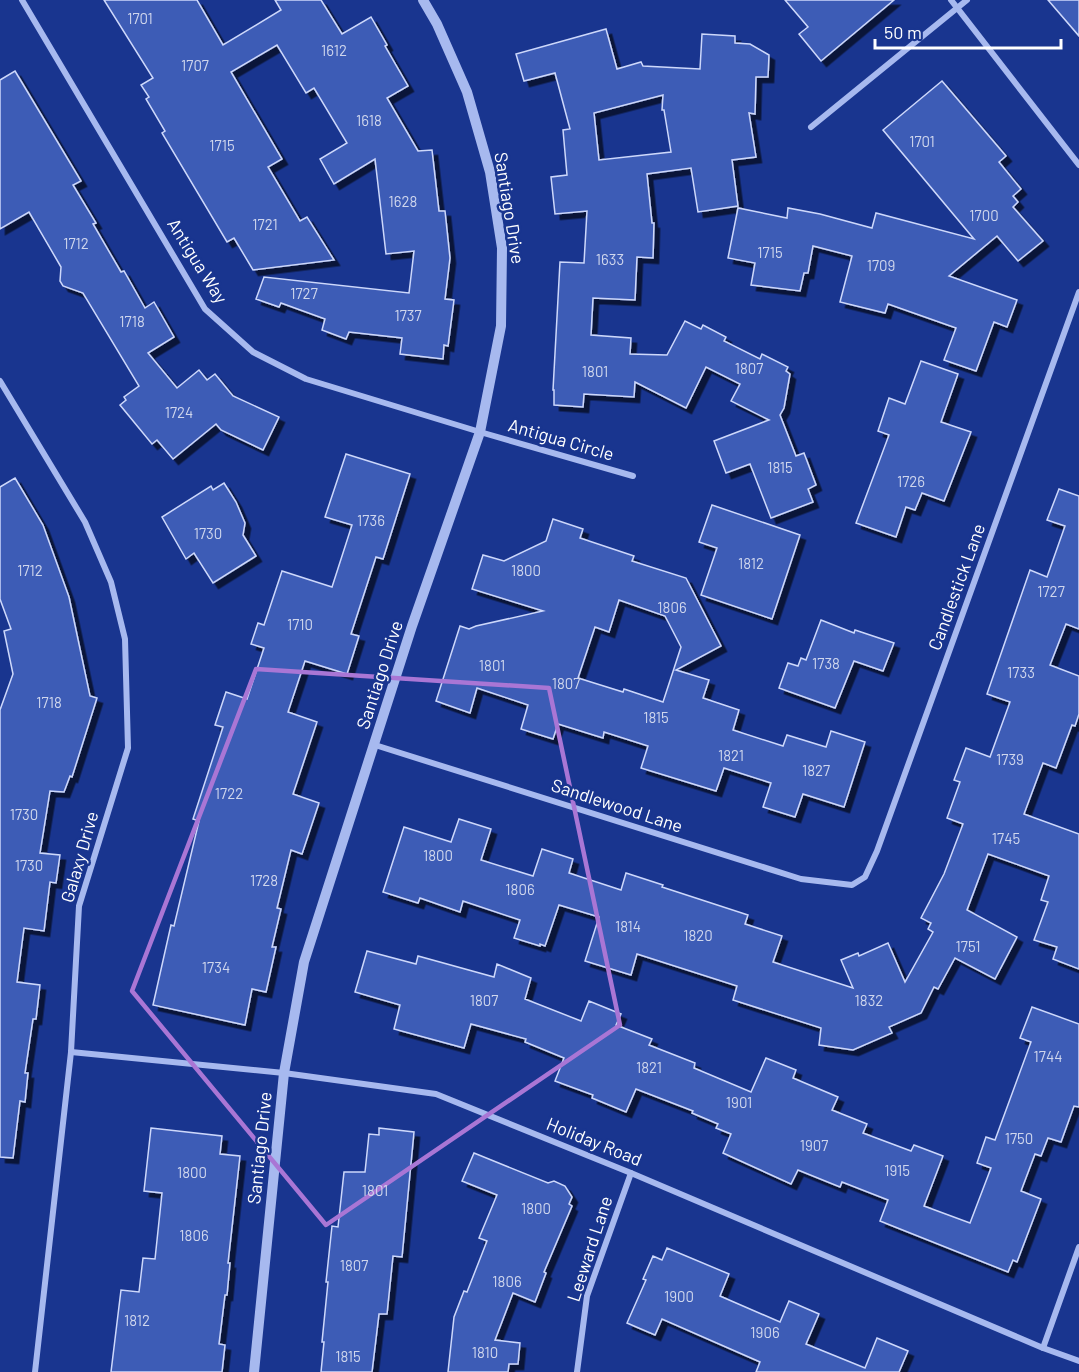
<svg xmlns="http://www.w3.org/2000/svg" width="1079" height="1372" font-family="Barlow,sans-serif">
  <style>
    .building { fill: #3e5bb6; stroke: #cdd8fb; stroke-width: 1.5; fill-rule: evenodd; filter: url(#shadow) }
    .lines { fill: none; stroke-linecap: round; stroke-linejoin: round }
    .minor { stroke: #a7b9ef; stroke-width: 6 }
    .tertiary { stroke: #a7b9ef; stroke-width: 10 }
    .marked { fill: none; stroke: #a976d5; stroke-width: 4.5; stroke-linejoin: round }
    .labels { text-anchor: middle; stroke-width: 5; stroke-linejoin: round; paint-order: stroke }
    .number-label { font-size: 15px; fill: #cfd6ed }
    .street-label { font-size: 18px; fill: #fff; stroke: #19358f }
  </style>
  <defs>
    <filter id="shadow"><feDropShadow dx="5.5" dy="5.5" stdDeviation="0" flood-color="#0009"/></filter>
  </defs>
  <rect width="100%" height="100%" fill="#19358f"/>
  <g class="building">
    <polygon points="104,0 197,0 223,45 281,10 275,0 321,0 342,34 371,17 387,45 385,46 408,86 387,98 418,151 432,150 439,211 445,211 450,258 445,299 454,300 448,346 444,345 443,359 400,354 402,338 349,332 346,339 322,330 325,319 281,303 279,307 256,299 264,277 409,293 414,251 386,254 375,159 334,184 320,159 347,143 314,88 306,93 277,45 231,72 282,159 268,167 300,221 307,217 334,260 253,270 234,238 227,242 162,133 165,131 146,99 149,97 141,85 153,78"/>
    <polygon points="785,0 894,0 821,61 799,34 808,27"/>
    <polygon points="1048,0 1079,0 1079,36"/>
    <path d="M606,29l11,40 24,-7 2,4 57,3 2,-35 33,2v7l15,1 19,11 -1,22h-12l-1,37 -6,-1 7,44 -24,3 6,46 -40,6 -7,-44 -44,6 5,49h2l-1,35 -16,-1 -2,43 -42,-2 -2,37 40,3 -1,16 37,1 18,-34 16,8 2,-4 23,12 -2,4 36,18 2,-5 26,13 -2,4 4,3 -6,34 -4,7 16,41 8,-3 12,32 -8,4 5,13 -42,16 -21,-54 -24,9 -12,-32 55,-21 -38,-19 9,-17 -34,-17 -20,41 -51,-26 -1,15 -50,-3 -1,13 -29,-2v-15h-1l7,-128 24,1 3,-52 -32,3 -4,-37 16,-2 -4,-45 7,-1 -15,-56 -31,8 -8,-27zM663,95l-1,15h2l7,42 -72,8 -5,-47z"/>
    <polygon points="15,71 81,181 73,185 96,223 93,224 121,272 124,271 145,308 154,302 174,337 148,353 177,388 199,370 207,380 215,374 233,396 279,417 263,450 221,430 216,424 173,459 157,440 152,444 120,405 126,400 124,397 139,386 83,293 63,286 60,281 61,267 29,212 0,229 0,80"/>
    <polygon points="942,81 1006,156 999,162 1021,189 1013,196 1018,202 1013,207 1043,241 1018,261 997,236 949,276 1017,300 1007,327 994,322 976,371 944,360 956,328 888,304 885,313 840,302 852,256 813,246 808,273 804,273 800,291 751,285 755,263 728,258 738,208 787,218 788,208 820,214 872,228 876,213 974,239 883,130"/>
    <polygon points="921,361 958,374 941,422 971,432 944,501 922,493 915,510 906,507 896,537 856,523 889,435 878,431 889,398 905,404"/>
    <polygon points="346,454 410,474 383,559 376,557 351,634 359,636 347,674 305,661 288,712 317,722 293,794 319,803 302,854 291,850 277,908 281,909 272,947 276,947 266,992 252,989 245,1025 153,1005 171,925 174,926 199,821 193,819 223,727 215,725 226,692 247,699 264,648 251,644 258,623 264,625 282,571 332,587 352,525 325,517"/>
    <polygon points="15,478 43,525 69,597 90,696 97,698 72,777 70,776 64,792 50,791 40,853 60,855 56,883 50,882 44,931 24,928 17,982 40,985 36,1019 33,1019 25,1073 28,1073 25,1102 20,1101 13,1158 0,1157 0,710 13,674 4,631 11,629 0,599 0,487"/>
    <polygon points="224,483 236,502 245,523 243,535 256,556 213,583 194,553 186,559 162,517 211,486 213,490"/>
    <polygon points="1059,489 1079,496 1079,629 1066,624 1050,665 1079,676 1079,714 1075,726 1072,725 1056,768 1043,763 1024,814 1079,834 1079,969 1053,959 1057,947 1034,940 1048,902 1041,900 1049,876 988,854 967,910 1017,937 995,979 955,958 938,989 934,987 921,1013 889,1027 892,1033 853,1050 819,1045 821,1028 733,1000 737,986 637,954 631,975 585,961 599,917 559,905 545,946 540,944 540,946 514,938 520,920 463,901 460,912 420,898 418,903 383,892 404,827 451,842 459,819 491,829 481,860 533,876 542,849 573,859 569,873 621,890 626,873 663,885 662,887 748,915 745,924 782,936 773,962 853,988 841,960 858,953 859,956 888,943 905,982 933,932 928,929 931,923 921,918 944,874 963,824 947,818 960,782 954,780 966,748 990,757 1010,702 987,694 1030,570 1047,577 1065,526 1047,520"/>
    <polygon points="712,505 800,535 772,619 701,595 717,548 699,542"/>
    <path d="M553,519l30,10 -3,9 54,18 -2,5 54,17 35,68 -45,24 33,10 -6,18 36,12 -6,20 50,16 4,-11 39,12 5,-16 34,11 -21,65 -41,-13 -8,23 -32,-10 8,-24 -47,-15 -8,23 -75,-23 7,-22 -44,-14 -1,6 -45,-14 -5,15 -32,-10 7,-24 -51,-17 -7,25 -34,-12 24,-75 9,3 7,-3 67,-15 -71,-22 11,-34 21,6 42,-20zM619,600l46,16 16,31 -18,55 -39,-13 -1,3 -45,-14 17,-51 14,5z"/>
    <polygon points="821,620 854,633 855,630 894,643 883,671 854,661 835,708 779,688 788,663 798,666 801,658 806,660"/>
    <polygon points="367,951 416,964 418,956 494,977 497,964 531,978 525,999 581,1021 589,1001 621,1014 616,1025 652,1039 649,1045 695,1063 694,1068 751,1092 766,1058 796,1070 793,1078 838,1097 832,1110 867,1124 863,1133 911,1151 914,1145 943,1156 924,1206 970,1223 991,1168 977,1163 986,1137 995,1140 1031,1042 1020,1038 1032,1007 1079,1024 1079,1107 1074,1106 1061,1142 1048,1138 1041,1156 1035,1154 1021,1191 1041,1199 1017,1262 1013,1260 1008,1272 880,1221 888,1200 842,1182 840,1187 798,1170 791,1184 723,1153 731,1134 716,1128 718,1124 692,1113 693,1111 636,1089 626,1112 592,1098 593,1095 555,1081 564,1058 525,1042 526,1039 471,1024 464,1048 394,1029 400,1005 355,992"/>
    <polygon points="151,1128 222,1136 220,1154 240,1156 228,1263 230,1263 227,1295 225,1295 219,1344 225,1345 222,1372 111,1372 121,1290 139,1292 143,1258 155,1259 162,1193 144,1191"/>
    <polygon points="379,1128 414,1132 402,1257 393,1256 387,1314 379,1314 372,1372 321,1372 324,1342 322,1342 328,1282 326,1282 332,1226 338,1227 344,1172 365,1172 369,1134 379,1135"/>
    <polygon points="474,1153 548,1183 554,1181 565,1186 572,1197 569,1204 572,1206 544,1272 546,1273 535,1302 513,1293 495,1340 520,1343 518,1364 509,1364 508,1372 448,1372 454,1317 464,1291 467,1292 487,1241 479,1238 497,1195 462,1181"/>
    <polygon points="667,1248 729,1274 720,1296 780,1322 789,1301 819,1314 806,1344 865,1368 877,1338 908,1351 899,1372 756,1372 760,1362 662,1319 655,1335 627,1323 646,1280 643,1279 653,1256 662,1260"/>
  </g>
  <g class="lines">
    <g class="minor">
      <polyline points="22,0 205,309 253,352 306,379 480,432 633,476"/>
      <polyline points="951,0 1079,165"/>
      <polyline points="811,127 967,0"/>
      <polyline points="0,381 85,522 111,582 125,639 128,748 79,906 71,1052 35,1372"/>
      <polyline points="375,745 801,879 852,885 865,877 877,851 1079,292"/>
      <polyline points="71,1052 284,1073 436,1094 631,1173 1043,1348 1079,1361"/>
      <polyline points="1043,1348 1079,1247"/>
      <polyline points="577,1372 587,1296 631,1173"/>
    </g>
    <polyline class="tertiary" points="254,1372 284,1073 304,962 412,626 480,432 501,326 502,248 490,172 467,92 437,24 423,0"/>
  </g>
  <path class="marked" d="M256,669l293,19 71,337 -294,200 -194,-234z"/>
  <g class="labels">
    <g class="number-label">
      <text x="140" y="24">1701</text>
      <text x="334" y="56">1612</text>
      <text x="195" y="71">1707</text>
      <text x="369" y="126">1618</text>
      <text x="922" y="147">1701</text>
      <text x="222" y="151">1715</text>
      <text x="403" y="207">1628</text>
      <text x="984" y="221">1700</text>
      <text x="265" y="230">1721</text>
      <text x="76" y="249">1712</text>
      <text x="770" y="258">1715</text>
      <text x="610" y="265">1633</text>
      <text x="881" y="271">1709</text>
      <text x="304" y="299">1727</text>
      <text x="408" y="321">1737</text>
      <text x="132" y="327">1718</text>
      <text x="749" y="374">1807</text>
      <text x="595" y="377">1801</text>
      <text x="179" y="418">1724</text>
      <text x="780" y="473">1815</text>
      <text x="911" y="487">1726</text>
      <text x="371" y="526">1736</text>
      <text x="208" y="539">1730</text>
      <text x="751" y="569">1812</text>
      <text x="30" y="576">1712</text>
      <text x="526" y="576">1800</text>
      <text x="1051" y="597">1727</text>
      <text x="672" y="613">1806</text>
      <text x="300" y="630">1710</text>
      <text x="826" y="669">1738</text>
      <text x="492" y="671">1801</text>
      <text x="1021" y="678">1733</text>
      <text x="566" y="689">1807</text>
      <text x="49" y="708">1718</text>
      <text x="656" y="723">1815</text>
      <text x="731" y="761">1821</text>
      <text x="1010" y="765">1739</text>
      <text x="816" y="776">1827</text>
      <text x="229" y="799">1722</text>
      <text x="24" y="820">1730</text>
      <text x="1006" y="844">1745</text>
      <text x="438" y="861">1800</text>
      <text x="29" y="871">1730</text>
      <text x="264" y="886">1728</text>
      <text x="520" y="895">1806</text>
      <text x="628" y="932">1814</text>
      <text x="698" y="941">1820</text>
      <text x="968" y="952">1751</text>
      <text x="216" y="973">1734</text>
      <text x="484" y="1006">1807</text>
      <text x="869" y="1006">1832</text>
      <text x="1048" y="1062">1744</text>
      <text x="649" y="1073">1821</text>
      <text x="739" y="1108">1901</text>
      <text x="1019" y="1144">1750</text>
      <text x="814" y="1151">1907</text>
      <text x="897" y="1176">1915</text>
      <text x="192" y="1178">1800</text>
      <text x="375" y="1196">1801</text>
      <text x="536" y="1214">1800</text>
      <text x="194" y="1241">1806</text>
      <text x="354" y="1271">1807</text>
      <text x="507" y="1287">1806</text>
      <text x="679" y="1302">1900</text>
      <text x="137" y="1326">1812</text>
      <text x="765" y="1338">1906</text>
      <text x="485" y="1358">1810</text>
      <text x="348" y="1362">1815</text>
    </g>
    <g class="street-label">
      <text transform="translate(509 208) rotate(81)" y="6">Santiago Drive</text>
      <text transform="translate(197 261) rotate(58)" y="6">Antigua Way</text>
      <text transform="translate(561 440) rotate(16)" y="6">Antigua Circle</text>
      <text transform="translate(957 587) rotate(-70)" y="6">Candlestick Lane</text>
      <text transform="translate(380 675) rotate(-72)" y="6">Santiago Drive</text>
      <text transform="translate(617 806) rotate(18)" y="6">Sandlewood Lane</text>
      <text transform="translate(80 857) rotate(-74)" y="6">Galaxy Drive</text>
      <text transform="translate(594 1142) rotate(22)" y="6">Holiday Road</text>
      <text transform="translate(260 1148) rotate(-84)" y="6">Santiago Drive</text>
      <text transform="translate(590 1249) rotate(-72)" y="6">Leeward Lane</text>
    </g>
  </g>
  <path d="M875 39v9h186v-9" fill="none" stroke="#ffffff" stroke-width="3"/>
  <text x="884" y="39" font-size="18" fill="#ffffff" stroke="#19358f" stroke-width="4.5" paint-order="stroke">50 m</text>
</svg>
